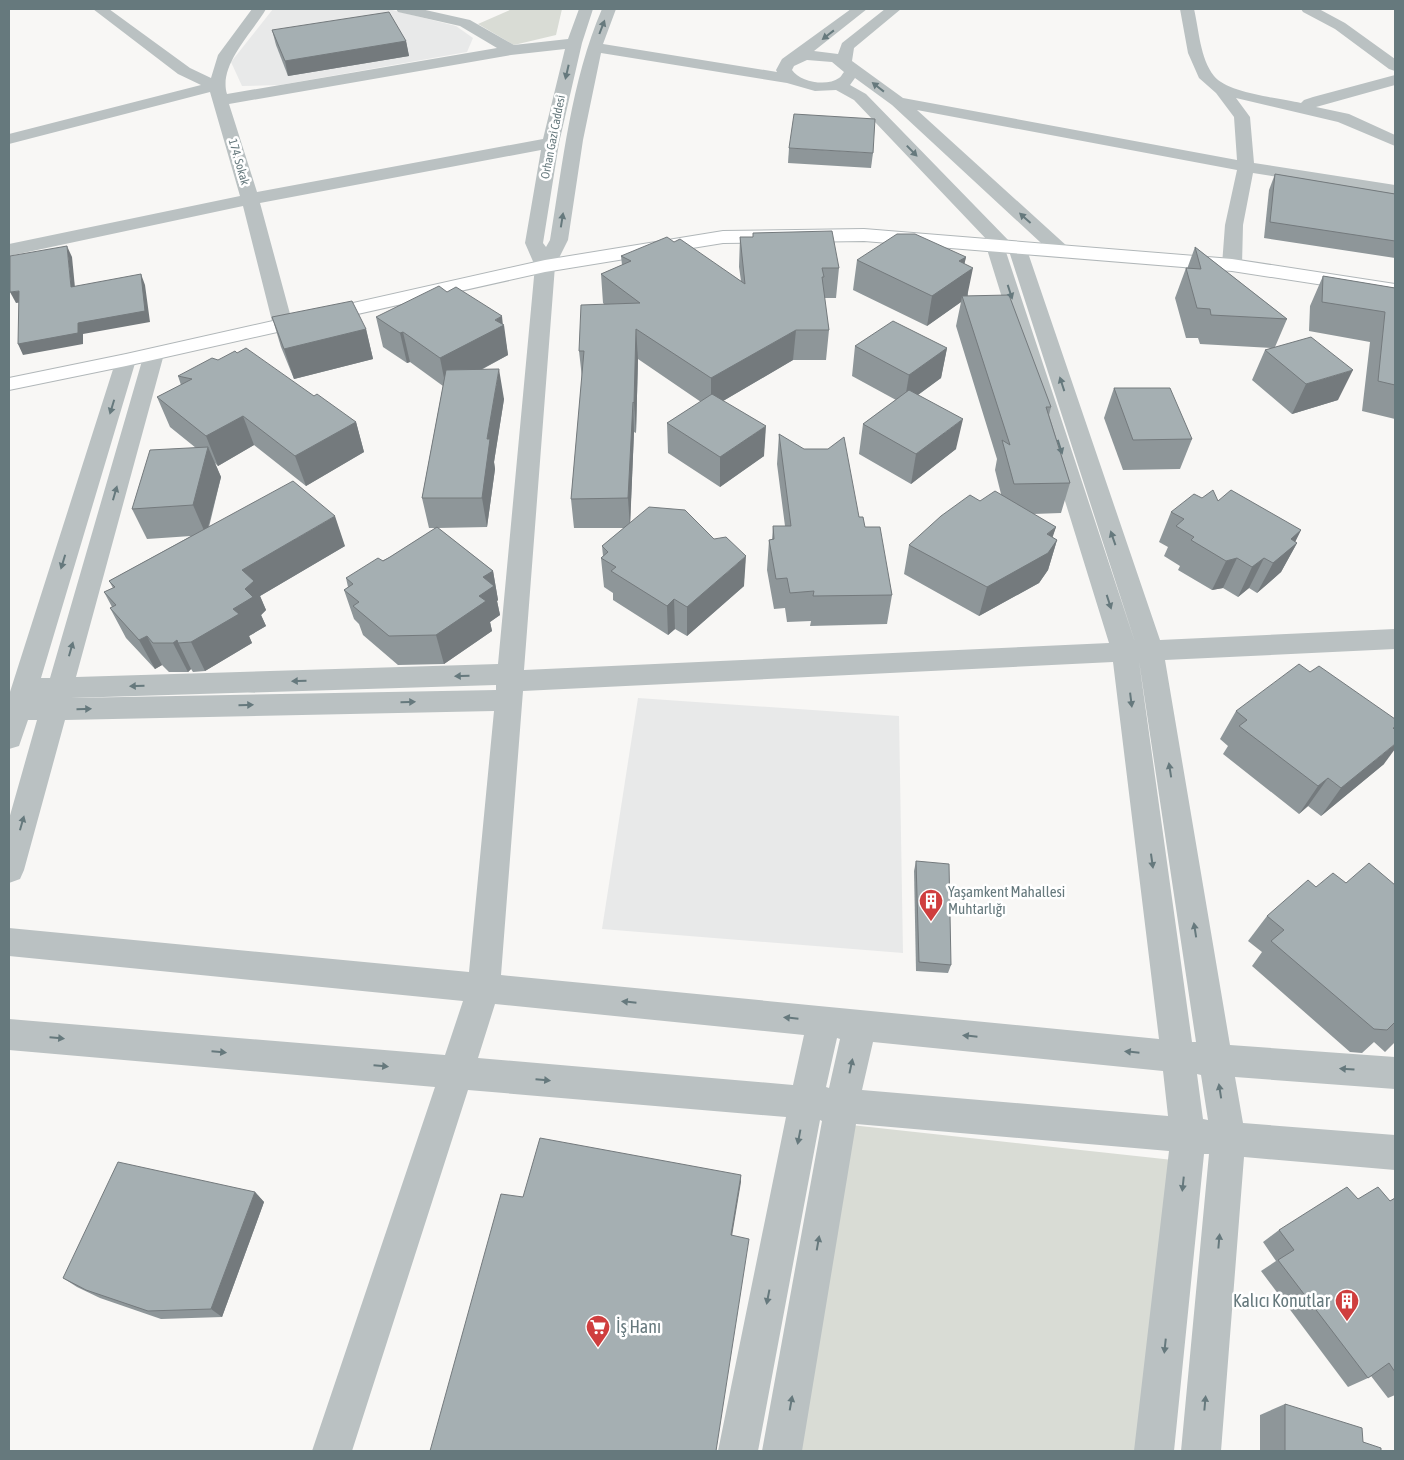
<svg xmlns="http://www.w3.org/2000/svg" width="1404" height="1460" font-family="'Asap Condensed',sans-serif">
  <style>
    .built { fill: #e8e9e9 }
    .green { fill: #d9dcd5 }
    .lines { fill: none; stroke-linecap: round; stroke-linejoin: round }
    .major-casing { stroke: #b1b7b9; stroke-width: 2 }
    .minor { fill: #bac1c2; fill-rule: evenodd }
    .major { fill: #fff; fill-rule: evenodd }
    .wall { fill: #8e9699 }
    .shaded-wall { fill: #747a7d }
    .building { fill: #a5afb2; stroke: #747a7d }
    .oneway { fill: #66797d }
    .labels { text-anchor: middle; stroke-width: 5; stroke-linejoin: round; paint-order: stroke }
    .far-street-label { font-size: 12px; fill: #66797d; stroke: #fff }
    .poi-label { font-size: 15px; fill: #66797d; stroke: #fff; text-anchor: start }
    .near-poi-label { font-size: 18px; fill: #66797d; stroke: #fff; text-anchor: end }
  </style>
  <rect width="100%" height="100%" fill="#f8f7f5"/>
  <g class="built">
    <polygon points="273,9 388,9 456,26 473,38 467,52 280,85 242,86 231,62"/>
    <polygon points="638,698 899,716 903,953 602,929"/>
  </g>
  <g class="green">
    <polygon points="512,9 562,9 556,35 514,45 478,24"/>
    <polygon points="851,1125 1173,1160 1142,1451 799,1451"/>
  </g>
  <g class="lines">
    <defs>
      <polygon id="major" points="864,229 1232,259 1395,284 1395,296 1232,271 864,241 723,243 545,272 126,366 9,390 9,378 126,354 545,260 723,231"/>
    </defs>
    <use href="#major" class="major-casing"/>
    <g class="minor">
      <path d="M93,9h16l81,59 21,10 7,-23 34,-46h14c-13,23 -48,56 -39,85l270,-46 -37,-22 -62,-14 -2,-3h25l49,11 44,25 54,-6 11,-30h14l-11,34 -23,100 -16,100 3,4 4,-7c13,-77 21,-159 52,-231h14l-13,35 174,28 -1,-2 6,-11 69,-50h16l-53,42 24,3 4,-11 43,-34h16l-47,39 -2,13 51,37 334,62 -3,-43 -18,-24 -17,-15 -11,-25 -8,-44h14c5,21 6,49 20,67 13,17 65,22 87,27l3,-3 9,-3 82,-22v10l-79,22 33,7 46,21v11l-57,-24 -102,-24 14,19 4,46 141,22v10l-142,-22 -10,52 -1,40 -3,4 -7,2 -7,-2 -3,-4 3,-40 12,-55 -320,-60 151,137 2,4 -2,4 -7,2 -7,-2 -162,-150 -37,-27 -5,7 16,9 145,149 6,-2 7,2 2,4 134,393 235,-11v20l-230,11 65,385 165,12v32l-160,-12 8,46 152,12v35l-151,-13 -23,294h-40l28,-297h-5l-30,297h-40l35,-300 -313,-27 -54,327h-40l60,-330 -2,-1 -62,331h-40l68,-334 -318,-27 -116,361h-40l123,-364 -426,-37v-31l436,36 18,-54 -454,-45v-28l460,44 25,-261 -429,9 -41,150 -4,9 -11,4v-64l28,-99h-9l-9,26 -10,3v-54l107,-335 3,-4 7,-2 7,2 3,4 -95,318h9l94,-324 3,-4 7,-2 7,2 3,4 -88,323 422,-13 37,-398 -10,-23 16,-93 -281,53 33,122 -3,4 -7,2 -7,-2 -3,-4 -30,-119 -234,50v-12l231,-48 -30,-104 -201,52v-10l192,-49 -23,-11zM565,49l-22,90 -286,53 -28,-88 282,-49zM601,53l186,30 28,8 21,-1 18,10 135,142 -3,4 123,397 -585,27 31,-404 13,-26 15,-100zM807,60l25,2 12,10c-2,2 -3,5 -5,6 -12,9 -39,4 -47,-8l2,-4zM1009,251l126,391 -129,-390zM1139,661l57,381h-4zM1113,662l46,377 -658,-64 22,-284zM496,685v5l-425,8zM495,1004l309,31 -11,50 -315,-27zM837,1038l3,1 -11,49 -3,-1zM873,1042l290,29 5,45 -306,-26zM1197,1074l4,1 7,45 -5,-1z"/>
      <polygon points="1301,9 1319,9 1345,23 1395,59 1395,71 1389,69 1335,29 1303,12"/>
    </g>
    <use href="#major" class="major"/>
  </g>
  <g class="wall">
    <polygon points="272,30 406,41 409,56 288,76 276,45"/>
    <polygon points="789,148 873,153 871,168 788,163"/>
    <polygon points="1275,174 1395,194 1395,258 1264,238 1269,190"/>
    <polygon points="740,237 839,268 836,298 824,298 829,330 826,360 793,360 723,401 764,456 720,487 668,453 667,423 701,402 638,359 636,433 634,432 630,523 744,586 687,636 675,629 668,635 613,600 613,593 604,587 601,558 603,556 602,546 624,528 574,528 571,499 582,378 579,351 604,304 603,303 601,274 622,265 621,256 674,242 741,281 739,267"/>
    <polygon points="1195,247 1287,319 1275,347 1338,400 1292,414 1252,380 1265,350 1272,348 1200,344 1198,338 1186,338 1175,298 1186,268 1187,269"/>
    <polygon points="966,257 964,264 968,296 1051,407 1049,415 1070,483 1061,513 1033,514 1056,527 1052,537 1057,540 1048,570 1039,583 979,616 904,574 909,545 980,501 1001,494 995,470 997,459 956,326 961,302 927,326 853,290 857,260"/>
    <polygon points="1323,276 1395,288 1395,419 1362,411 1370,342 1309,331 1310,306"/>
    <polygon points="272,317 366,329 373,359 294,379 281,347"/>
    <polygon points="376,317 503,325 508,355 481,370 504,399 494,462 495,469 487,527 438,528 493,571 498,600 497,601 500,615 490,622 492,631 444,664 398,665 363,635 359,624 354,619 344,590 348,587 346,578 390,557 436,528 429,528 422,498 443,386 410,362 407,363 383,347"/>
    <polygon points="855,346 947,348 941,378 918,395 956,449 911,484 859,454 863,424 896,400 852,376"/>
    <polygon points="178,376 314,396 356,422 364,452 306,486 254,445 218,466 215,463 221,477 209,527 345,546 260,596 266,610 261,615 266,626 249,636 252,643 205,671 193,672 191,669 188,672 169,672 162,665 155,669 126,638 110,608 112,607 104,592 113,588 109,581 191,536 147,539 132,509 196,448 170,427 157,397 181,385"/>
    <polygon points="1114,388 1192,439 1180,469 1123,470 1104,418"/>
    <polygon points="779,434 859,517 865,527 892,595 887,624 810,626 811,621 787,622 785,608 774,609 767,570 769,540 772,540 773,526 785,526 777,464"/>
    <polygon points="1202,498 1218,501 1301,530 1295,542 1297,543 1281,572 1257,593 1249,588 1238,597 1223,588 1212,590 1178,570 1180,566 1164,556 1168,547 1159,542 1171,512"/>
    <polygon points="1236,711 1384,764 1321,816 1308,806 1299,814 1223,754 1228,746 1220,739"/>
    <polygon points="916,861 951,965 948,973 916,971 914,871"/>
    <polygon points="1346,883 1395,885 1395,1042 1385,1052 1374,1042 1362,1053 1350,1052 1252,966 1262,952 1248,941 1267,916 1316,887"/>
    <polygon points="255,1192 264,1202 222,1317 161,1319 100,1298 77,1287 63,1278"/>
    <polygon points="1395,1198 1395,1395 1388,1398 1371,1376 1368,1378 1348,1387 1261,1271 1276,1261 1263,1242 1279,1230 1358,1199 1390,1201"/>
    <polygon points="1285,1404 1363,1442 1381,1451 1260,1451 1260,1415"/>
  </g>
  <g class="shaded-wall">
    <polygon points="406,41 409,56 288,76 285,61"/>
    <polygon points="67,246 72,257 76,298 71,287"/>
    <polygon points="966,257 962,275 973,268 967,297 962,296 961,302 927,326 932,296 959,261"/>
    <polygon points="141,274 145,285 150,322 83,334 83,344 23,355 18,344 78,323"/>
    <polygon points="19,291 24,302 16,303 10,292"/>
    <polygon points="502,316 503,326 504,325 508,355 446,388 440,358 495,320"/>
    <polygon points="366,329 373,359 294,379 284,349"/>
    <polygon points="636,329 638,359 636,433 634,403"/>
    <polygon points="796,330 793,360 711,408 711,378"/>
    <polygon points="403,332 410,362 407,363 400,333"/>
    <polygon points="947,348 941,378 904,405 909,375"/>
    <polygon points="499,369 504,399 494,462 495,469 487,527 482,498 487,439"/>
    <polygon points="1353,370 1338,400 1292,414 1306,384"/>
    <polygon points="633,402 634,432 630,528 628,498"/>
    <polygon points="243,416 254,445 218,466 206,436"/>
    <polygon points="963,419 956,449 911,484 916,454"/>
    <polygon points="356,422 364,452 306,486 295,456"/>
    <polygon points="766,426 764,456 720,487 720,457"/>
    <polygon points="208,447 221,477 206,535 193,505"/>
    <polygon points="335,516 345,546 260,596 266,610 261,615 266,626 249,636 252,643 205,671 191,642 233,609 245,589 242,570"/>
    <polygon points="1056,527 1047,554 1057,540 1048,570 1039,583 979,616 987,587"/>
    <polygon points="1301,530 1293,546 1297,543 1281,572 1257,593 1273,563 1291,539"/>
    <polygon points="746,556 744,586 687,636 687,607"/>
    <polygon points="1237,558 1223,588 1212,590 1226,561"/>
    <polygon points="1264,558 1249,588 1238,597 1252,567"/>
    <polygon points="493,571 498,600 497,601 500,615 490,622 492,631 444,664 436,635 479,596 483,577"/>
    <polygon points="674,599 675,629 668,635 667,606"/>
    <polygon points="147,636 162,665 155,669 139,640"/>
    <polygon points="177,640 191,669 188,672 173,643"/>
    <polygon points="1395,744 1395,749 1384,764 1321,816 1341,788"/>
    <polygon points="1328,778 1308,806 1299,814 1318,786"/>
    <polygon points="741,1175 741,1182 731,1242 731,1235"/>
    <polygon points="255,1192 264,1202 222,1317 211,1309"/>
  </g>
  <g class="building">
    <polygon points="389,12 406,41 285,61 272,30"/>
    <polygon points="794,114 875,119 873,153 789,148"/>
    <polygon points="1275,174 1395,194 1395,241 1270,222"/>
    <polygon points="832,231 839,268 822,268 824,277 822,277 829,330 796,330 711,378 636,329 634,403 633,402 628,498 571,499 584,351 579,351 581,305 640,303 601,274 631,261 621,256 667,237 674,242 680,239 745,284 740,237 753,237 753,233"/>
    <polygon points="897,234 915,234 966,257 959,261 973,268 932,296 857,260"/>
    <polygon points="67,246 71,287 141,274 145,311 78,323 78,333 18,344 19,291 10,292 10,256"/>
    <polygon points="1195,247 1287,319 1211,315 1210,309 1197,308 1186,268 1201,269"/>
    <polygon points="1323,276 1395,288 1395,385 1378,381 1385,312 1322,302"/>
    <polygon points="439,286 447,292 456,287 502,316 495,320 504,325 440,358 403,332 400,333 376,317"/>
    <polygon points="1009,295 1051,407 1046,407 1070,483 1014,484 1002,440 1010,445 962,296"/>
    <polygon points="352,301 366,329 284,349 272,317"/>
    <polygon points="893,321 947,348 909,375 855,346"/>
    <polygon points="1311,337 1353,370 1306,384 1265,350"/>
    <polygon points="246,348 314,396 317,394 356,422 295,456 243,416 206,436 157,397 192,379 178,376 212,358 218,360 235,351 237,353"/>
    <polygon points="499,369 487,439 490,439 482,498 422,498 446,370"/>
    <polygon points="1114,388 1170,388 1192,439 1133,440"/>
    <polygon points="909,390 963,419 916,454 863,424"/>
    <polygon points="712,394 766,426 720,457 667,423"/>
    <polygon points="779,434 804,449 828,449 844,437 859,517 863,517 865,527 880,527 892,595 813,596 814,591 790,593 787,578 776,579 769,540 774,539 773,526 791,526"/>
    <polygon points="208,447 193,505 132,509 150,450"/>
    <polygon points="293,481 335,516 242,570 254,581 245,589 253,597 233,609 239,614 191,642 178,643 177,640 173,643 153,643 147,636 139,640 110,608 116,605 104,592 115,587 109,581"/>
    <polygon points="1213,490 1218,501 1231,490 1301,530 1291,539 1297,543 1273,563 1264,558 1252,567 1237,558 1226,561 1191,540 1194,537 1176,526 1184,519 1171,512 1194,494 1202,498"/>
    <polygon points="995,491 1056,527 1047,534 1057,540 1048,553 987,587 909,545 941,516 970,495 980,501"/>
    <polygon points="649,507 685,510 714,539 726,537 746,556 687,607 674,599 667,606 611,571 616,567 601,558 608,552 602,546"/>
    <polygon points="437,527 493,571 483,577 494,586 479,596 486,601 436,635 389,636 353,606 359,602 344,590 353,584 346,578 378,558 383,561 390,557"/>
    <polygon points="1299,664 1310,672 1319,666 1395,719 1395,727 1393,728 1395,730 1395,744 1341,788 1328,778 1318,786 1239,726 1247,720 1236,711"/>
    <polygon points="916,861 949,864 951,965 919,962"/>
    <polygon points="1369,863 1395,885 1395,1022 1387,1030 1374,1029 1271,941 1284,930 1267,916 1308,880 1316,887 1333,873 1346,883"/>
    <polygon points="540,1138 741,1175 731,1235 749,1239 716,1451 430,1451 501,1194 523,1197"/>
    <polygon points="118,1162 255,1192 211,1309 148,1311 86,1290 63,1278"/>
    <polygon points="1347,1187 1358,1199 1378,1187 1390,1201 1395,1198 1395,1372 1389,1363 1368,1378 1278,1260 1294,1250 1279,1230"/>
    <polygon points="1285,1404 1362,1428 1363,1442 1381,1448 1381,1451 1285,1451"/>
  </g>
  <defs><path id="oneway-solid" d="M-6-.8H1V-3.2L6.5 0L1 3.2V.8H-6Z" transform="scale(1.25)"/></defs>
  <g class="oneway">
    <use href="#oneway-solid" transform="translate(602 27) rotate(-69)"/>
    <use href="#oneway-solid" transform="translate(828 35) rotate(142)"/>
    <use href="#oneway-solid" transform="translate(567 72) rotate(103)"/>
    <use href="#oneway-solid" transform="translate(878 87) rotate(-142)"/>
    <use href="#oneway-solid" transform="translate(912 151) rotate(46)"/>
    <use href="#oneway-solid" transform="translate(1025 218) rotate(-138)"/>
    <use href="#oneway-solid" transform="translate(562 220) rotate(-81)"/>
    <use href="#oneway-solid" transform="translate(1010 292) rotate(72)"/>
    <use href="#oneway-solid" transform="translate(1062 384) rotate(-108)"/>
    <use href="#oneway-solid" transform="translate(112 407) rotate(107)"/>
    <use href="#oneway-solid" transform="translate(1060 447) rotate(72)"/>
    <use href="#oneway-solid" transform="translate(115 493) rotate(-74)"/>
    <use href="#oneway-solid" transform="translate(1113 538) rotate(-109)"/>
    <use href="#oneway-solid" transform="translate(63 562) rotate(107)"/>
    <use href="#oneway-solid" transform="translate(1109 602) rotate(72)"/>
    <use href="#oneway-solid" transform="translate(71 649) rotate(-74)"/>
    <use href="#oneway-solid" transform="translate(462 676) rotate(178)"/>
    <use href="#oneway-solid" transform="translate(299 681) rotate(178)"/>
    <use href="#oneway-solid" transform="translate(137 686) rotate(178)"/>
    <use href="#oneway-solid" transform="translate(1131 700) rotate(83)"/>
    <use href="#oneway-solid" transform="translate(408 702) rotate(-1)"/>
    <use href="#oneway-solid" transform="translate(246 705) rotate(-1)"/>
    <use href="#oneway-solid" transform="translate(84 709) rotate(-1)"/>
    <use href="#oneway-solid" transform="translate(1170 770) rotate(-99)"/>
    <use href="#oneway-solid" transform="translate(22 823) rotate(-74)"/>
    <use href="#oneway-solid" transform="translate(1152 861) rotate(82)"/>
    <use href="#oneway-solid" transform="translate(1195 930) rotate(-99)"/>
    <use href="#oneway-solid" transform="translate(629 1002) rotate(-174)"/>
    <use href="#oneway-solid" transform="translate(791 1018) rotate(-174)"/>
    <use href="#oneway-solid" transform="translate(970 1036) rotate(-174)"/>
    <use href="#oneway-solid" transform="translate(57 1038) rotate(5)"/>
    <use href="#oneway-solid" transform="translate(219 1052) rotate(5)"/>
    <use href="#oneway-solid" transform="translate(1132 1052) rotate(-174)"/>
    <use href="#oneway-solid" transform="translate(381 1066) rotate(5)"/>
    <use href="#oneway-solid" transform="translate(851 1066) rotate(-78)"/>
    <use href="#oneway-solid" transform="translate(1347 1069) rotate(-176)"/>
    <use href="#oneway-solid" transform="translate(543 1080) rotate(5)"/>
    <use href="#oneway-solid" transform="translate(1220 1091) rotate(-99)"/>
    <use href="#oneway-solid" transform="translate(799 1137) rotate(101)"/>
    <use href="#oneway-solid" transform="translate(1183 1184) rotate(96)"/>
    <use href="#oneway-solid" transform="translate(1219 1241) rotate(-85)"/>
    <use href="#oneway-solid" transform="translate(818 1243) rotate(-80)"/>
    <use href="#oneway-solid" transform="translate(768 1297) rotate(101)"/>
    <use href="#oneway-solid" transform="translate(1165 1346) rotate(96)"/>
    <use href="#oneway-solid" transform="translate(791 1403) rotate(-80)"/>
    <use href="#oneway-solid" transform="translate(1205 1403) rotate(-85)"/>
  </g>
  <defs>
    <symbol id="building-pin" viewBox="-11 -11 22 30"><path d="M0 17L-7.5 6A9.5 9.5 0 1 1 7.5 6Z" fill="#cf3e3e" stroke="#fff"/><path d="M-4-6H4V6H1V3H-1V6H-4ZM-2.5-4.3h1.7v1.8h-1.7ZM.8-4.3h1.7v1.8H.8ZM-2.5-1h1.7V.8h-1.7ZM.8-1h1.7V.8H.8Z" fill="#fff"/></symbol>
    <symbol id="supermarket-pin" viewBox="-11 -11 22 30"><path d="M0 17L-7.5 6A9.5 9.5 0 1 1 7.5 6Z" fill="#cf3e3e" stroke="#fff"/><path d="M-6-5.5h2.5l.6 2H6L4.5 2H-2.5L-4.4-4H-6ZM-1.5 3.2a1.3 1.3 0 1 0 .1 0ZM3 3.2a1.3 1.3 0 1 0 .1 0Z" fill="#fff"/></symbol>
  </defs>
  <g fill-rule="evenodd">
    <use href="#building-pin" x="917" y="887" width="28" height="38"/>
    <use href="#building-pin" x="1333" y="1287" width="28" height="38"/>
    <use href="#supermarket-pin" x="584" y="1313" width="28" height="38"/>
  </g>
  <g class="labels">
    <g class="far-street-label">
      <text transform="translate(553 137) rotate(-79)" y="4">Orhan Gazi Caddesi</text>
      <text transform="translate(239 162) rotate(74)" y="4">174. Sokak</text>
    </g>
    <g class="poi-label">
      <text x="948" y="897">Yaşamkent Mahallesi<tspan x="948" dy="17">Muhtarlığı</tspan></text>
    </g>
    <g class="near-poi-label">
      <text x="1330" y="1307">Kalıcı Konutlar</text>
      <text x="616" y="1333" text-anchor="start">İş Hanı</text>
    </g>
  </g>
  <rect width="1404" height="1460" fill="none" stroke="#66797d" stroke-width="20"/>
</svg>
